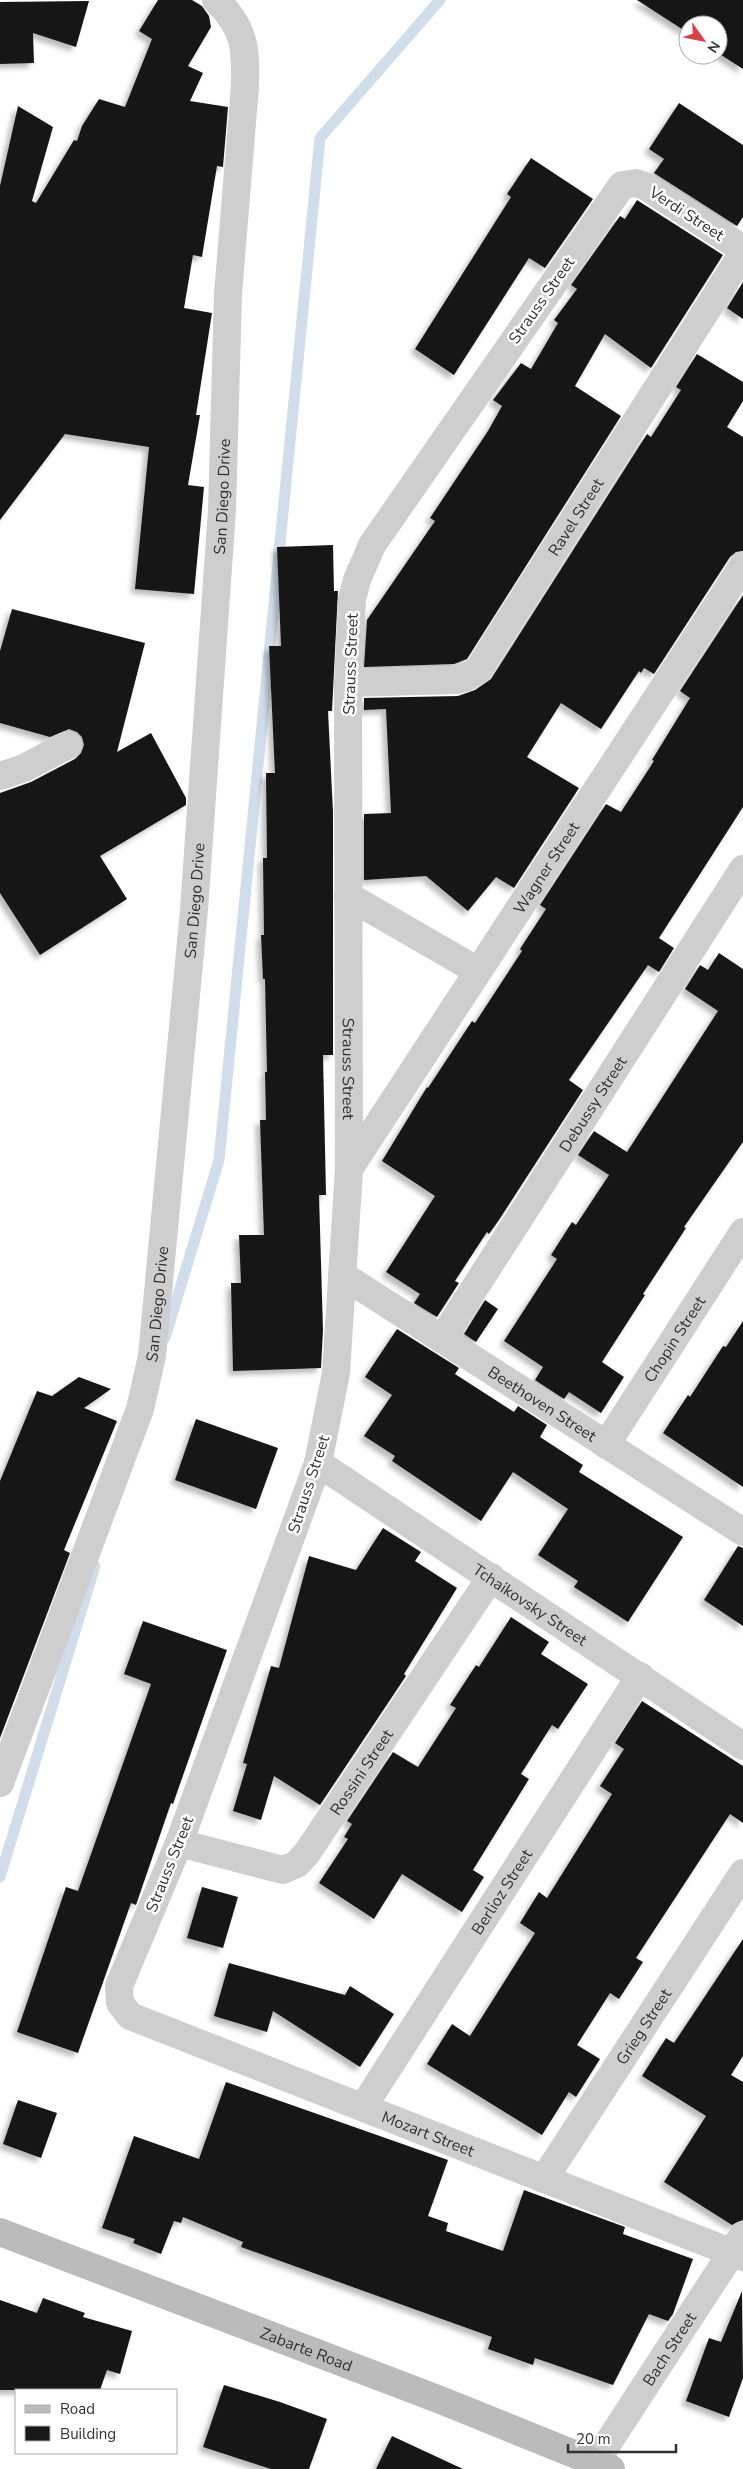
<svg xmlns="http://www.w3.org/2000/svg" width="743" height="2469" font-family="'Nunito Sans',sans-serif">
  <style>
    .lines { fill: none; stroke-linecap: round; stroke-linejoin: round }
    .stream { stroke: #cfdeea; stroke-width: 11 }
    .building { fill: #181818; filter: url(#shadow) }
    .street { stroke: #cecece; stroke-width: 28 }
    .secondary { stroke: #bbb; stroke-width: 28 }
    .labels { text-anchor: middle; stroke-width: 5; stroke-linejoin: round; paint-order: stroke }
    .street-label { font-size: 16px; fill: #313131; stroke: #fff }
  </style>
  <defs>
    <filter id="shadow"><feDropShadow dx="-4.5" dy="4.5" stdDeviation="2.5" flood-color="#0004"/></filter>
  </defs>
  <rect width="100%" height="100%" fill="#fff"/>
  <g class="lines">
    <g class="stream">
      <polyline points="165,1338 219,1160 320,138 440,0"/>
      <polyline points="0,1877 95,1566"/>
    </g>
  </g>
  <g class="building">
    <polygon points="158,0 192,0 202,6 209,16 211,27 188,66 203,73 190,101 228,107 223,167 217,166 202,257 193,255 184,308 212,313 196,415 200,415 188,485 204,487 194,594 135,589 149,447 65,434 0,520 0,186 18,106 53,127 32,201 36,203 74,140 77,141 82,126 99,99 125,107 152,39 139,31"/>
    <polygon points="637,0 743,0 743,69 718,53 718,25 688,25 688,33"/>
    <polygon points="89,1 76,47 33,33 34,63 0,64 0,2"/>
    <polygon points="679,103 743,145 743,217 737,226 654,173 664,159 649,149"/>
    <polygon points="531,158 593,199 545,268 529,258 454,375 415,349 511,197 507,194"/>
    <polygon points="637,200 723,255 651,368 605,334 575,386 621,416 467,659 454,664 364,667 367,620 435,521 430,518 488,431 502,406 493,400 521,363 531,369 558,323 554,320 577,289 571,285 620,216 625,219"/>
    <polygon points="743,282 743,319 727,308"/>
    <polygon points="697,354 743,382 743,401 727,427 743,437 743,551 736,552 730,557 654,674 644,668 641,673 639,671 601,729 561,703 527,757 579,788 514,888 496,877 468,911 426,876 364,880 364,814 391,813 386,709 364,710 364,698 458,696 475,690 491,679 647,434 651,437 681,390 676,387"/>
    <polygon points="333,545 334,591 338,591 332,711 328,711 333,812 333,1055 323,1055 326,1195 319,1195 323,1330 321,1368 233,1371 231,1283 241,1283 239,1235 264,1235 260,1120 266,1120 265,1072 267,1072 265,979 263,979 261,935 264,935 263,858 267,858 266,773 275,773 269,646 281,646 277,547"/>
    <polygon points="743,595 743,807 659,938 674,948 659,972 648,965 569,1080 583,1090 499,1220 489,1234 487,1232 455,1281 459,1283 437,1317 414,1303 420,1294 386,1272 435,1196 382,1161 427,1087 428,1088 472,1021 475,1023 522,951 520,949 546,909 540,905 606,804 621,812 654,761 652,760 690,698 680,691"/>
    <polygon points="12,609 145,643 117,752 151,733 186,798 186,805 100,856 127,899 40,955 0,893 0,793 31,782 75,759 81,753 84,745 82,737 77,732 69,729 50,737 0,723 0,651"/>
    <polygon points="719,953 743,969 743,1142 684,1227 686,1228 643,1294 645,1295 602,1362 624,1377 601,1413 569,1392 564,1399 535,1380 543,1367 504,1341 557,1259 551,1255 572,1222 576,1225 609,1175 578,1155 594,1131 627,1152 718,1011 685,989 700,965 708,970"/>
    <polygon points="485,1300 498,1309 476,1342 464,1334"/>
    <polygon points="743,1321 743,1487 663,1433 688,1395 690,1397 723,1346 726,1347"/>
    <polygon points="397,1329 459,1368 455,1374 514,1412 518,1406 547,1425 540,1437 583,1465 579,1472 683,1537 628,1622 574,1587 578,1581 538,1555 568,1509 513,1472 481,1521 392,1461 395,1456 364,1436 392,1395 365,1377"/>
    <polygon points="79,1377 111,1389 84,1408 117,1421 64,1550 70,1553 0,1738 0,1481 37,1391 52,1396"/>
    <polygon points="196,1419 278,1448 256,1509 175,1480"/>
    <polygon points="383,1528 421,1552 415,1561 457,1588 404,1674 406,1676 320,1805 274,1776 261,1820 233,1811 247,1764 243,1763 271,1666 279,1668 309,1556 356,1570"/>
    <polygon points="738,1546 743,1548 743,1626 704,1600"/>
    <polygon points="511,1617 549,1642 541,1654 588,1684 558,1729 552,1725 521,1774 529,1779 473,1870 484,1877 462,1912 402,1874 374,1919 319,1883 348,1839 344,1837 352,1824 347,1821 393,1752 418,1767 456,1708 450,1705 476,1665 479,1667"/>
    <polygon points="143,1621 227,1650 173,1804 171,1803 136,1905 131,1903 78,2053 17,2032 66,1887 78,1891 151,1684 124,1674"/>
    <polygon points="642,1701 743,1766 743,1823 730,1814 636,1958 643,1962 619,1999 610,1993 577,2045 600,2059 576,2097 569,2092 542,2135 427,2064 452,2024 470,2036 535,1933 520,1923 539,1892 547,1898 612,1794 600,1786 624,1749 615,1743"/>
    <polygon points="202,1887 238,1897 223,1948 187,1938"/>
    <polygon points="743,1939 743,2056 731,2075 743,2082 743,2220 732,2225 664,2182 706,2116 642,2076 666,2038 674,2043"/>
    <polygon points="229,1963 345,1995 350,1986 394,2014 360,2067 273,2011 267,2032 214,2016"/>
    <polygon points="226,2082 448,2160 428,2216 448,2223 446,2231 503,2251 524,2190 625,2227 623,2234 693,2259 673,2314 668,2321 649,2314 613,2385 535,2358 533,2365 488,2349 492,2337 241,2247 243,2242 183,2217 181,2223 174,2221 161,2254 133,2243 135,2239 102,2228 134,2136 199,2159"/>
    <polygon points="18,2100 57,2113 41,2158 3,2144"/>
    <polygon points="742,2291 743,2378 729,2417 686,2401 709,2338 721,2342"/>
    <polygon points="43,2298 85,2313 83,2317 132,2331 120,2374 107,2370 100,2390 0,2390 0,2300 37,2313"/>
    <polygon points="224,2385 280,2402 327,2419 309,2469 271,2469 203,2447"/>
    <polygon points="392,2436 463,2469 376,2469"/>
  </g>
  <g class="lines">
    <g class="street">
      <path id="s1" d="M743,249l-98,-63 -9,-3 -14,2 -250,360 -15,35 -5,19 -4,84 1,486 -13,204 -18,90 -139,380 -60,143 1,17 10,13 613,241"/>
      <path id="s2" d="M348,683l109,-3 10,-3 11,-7 265,-417"/>
      <polyline points="0,776 24,768 68,745"/>
      <polyline points="348,896 478,971"/>
      <path id="s3" d="M349,1169l394,-603"/>
      <path id="s4" d="M342,1275l401,257"/>
      <path id="s5" d="M442,1339l301,-470"/>
      <path id="s6" d="M606,1445l137,-213"/>
      <path id="s7" d="M318,1463l425,283"/>
      <path id="s8" d="M0,1783l140,-374 12,-53 42,-446 28,-400 6,-216 17,-208c1,-38 0,-58 -29,-86"/>
      <path id="s9" d="M179,1843l104,27 14,-6 10,-11 184,-276"/>
      <path id="s10" d="M363,2107l277,-431"/>
      <path id="s11" d="M544,2179l199,-306"/>
      <path id="s12" d="M595,2463l148,-228"/>
    </g>
    <path class="secondary" id="s13" d="M0,2232l443,169 168,68"/>
  </g>
  <g class="labels">
    <g class="street-label">
      <text transform="translate(687 213) rotate(33)" y="6">Verdi Street</text>
      <text transform="translate(541 300) rotate(-55)" y="6">Strauss Street</text>
      <text dy="6" stroke="none"><textPath href="#s8" startOffset="1316">San Diego Drive</textPath></text>
      <text dy="6" stroke="none"><textPath href="#s2" startOffset="314">Ravel Street</textPath></text>
      <text transform="translate(350 664) rotate(-88)" y="6">Strauss Street</text>
      <text dy="6" stroke="none"><textPath href="#s3" startOffset="360">Wagner Street</textPath></text>
      <text dy="6" stroke="none"><textPath href="#s8" startOffset="911">San Diego Drive</textPath></text>
      <text dy="6" stroke="none"><textPath href="#s1" startOffset="1106">Strauss Street</textPath></text>
      <text dy="6" stroke="none"><textPath href="#s5" startOffset="279">Debussy Street</textPath></text>
      <text dy="6" stroke="none"><textPath href="#s8" startOffset="506">San Diego Drive</textPath></text>
      <text dy="6" stroke="none"><textPath href="#s6" startOffset="126">Chopin Street</textPath></text>
      <text dy="6" stroke="none"><textPath href="#s4" startOffset="238">Beethoven Street</textPath></text>
      <text transform="translate(308 1484) rotate(-72)" y="6">Strauss Street</text>
      <text dy="6" stroke="none"><textPath href="#s7" startOffset="255">Tchaikovsky Street</textPath></text>
      <text dy="6" stroke="none"><textPath href="#s9" startOffset="235">Rossini Street</textPath></text>
      <text transform="translate(169 1864) rotate(-68)" y="6">Strauss Street</text>
      <text dy="6" stroke="none"><textPath href="#s10" startOffset="256">Berlioz Street</textPath></text>
      <text dy="6" stroke="none"><textPath href="#s11" startOffset="182">Grieg Street</textPath></text>
      <text dy="6" stroke="none"><textPath href="#s1" startOffset="2416">Mozart Street</textPath></text>
      <text dy="6" stroke="none"><textPath href="#s12" startOffset="136">Bach Street</textPath></text>
      <text dy="6" stroke="none"><textPath href="#s13" startOffset="328">Zabarte Road</textPath></text>
    </g>
  </g>
  <rect x="15" y="2389" width="162" height="65" fill="#ffffff" stroke="#adadad"/>
  <rect x="25" y="2405" width="25" height="8" fill="#bbbbbb" stroke="#adadad"/>
  <text x="60" y="2414" font-size="15" fill="#313131">Road</text>
  <rect x="25" y="2426" width="25" height="15" fill="#181818" stroke="#adadad"/>
  <text x="60" y="2439" font-size="15" fill="#313131">Building</text>
  <g transform="translate(703 40) rotate(123)"><circle r="24" fill="#ffffff" stroke="#adadad"/>
  <path d="M0-4L9 19L0 12L-9 19Z" fill="#d74447"/>
  <text y="-8" font-size="14" font-weight="bold" text-anchor="middle" fill="#313131">N</text>
  </g>
  <path d="M568 2444v8h108v-8" fill="none" stroke="#313131" stroke-width="2.5"/>
  <text x="576" y="2444" font-size="15" fill="#313131" stroke="#ffffff" stroke-width="4" paint-order="stroke">20 m</text>
</svg>
